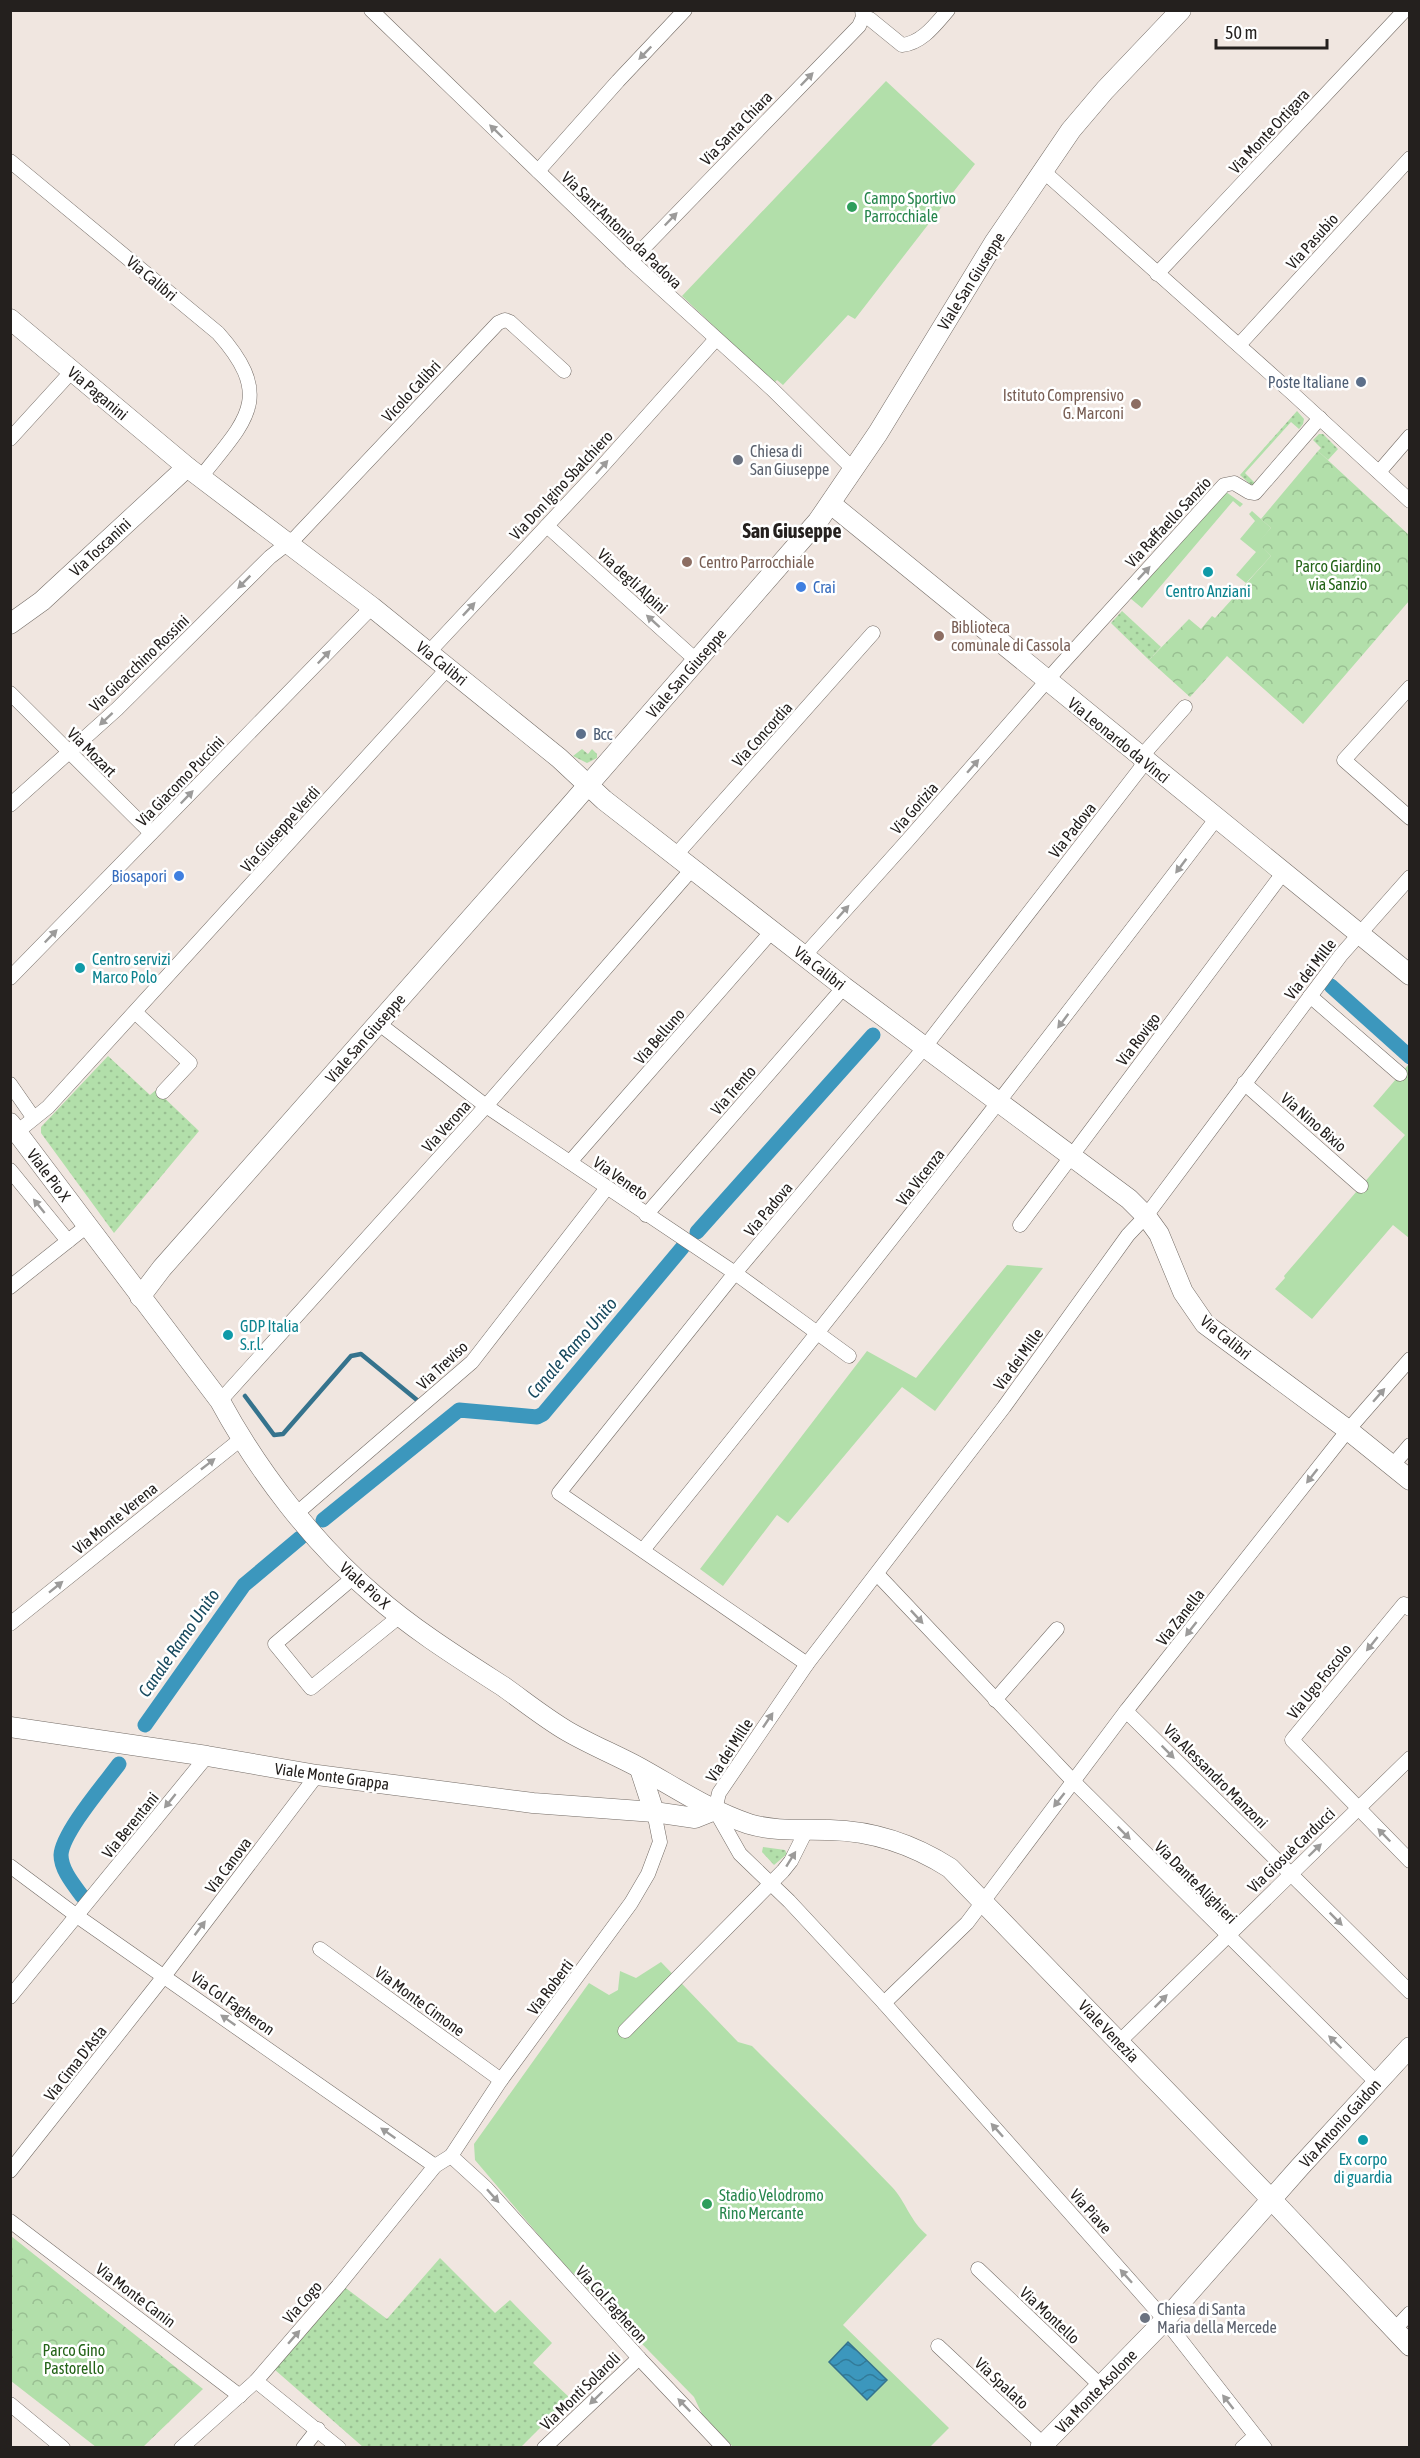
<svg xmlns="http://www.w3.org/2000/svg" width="1420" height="2458" font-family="'Asap Condensed',sans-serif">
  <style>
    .grass { fill: url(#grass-dots) }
    .park { fill: url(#park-crowns) }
    .garden { fill: #b2dfaa }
    .water { fill: url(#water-waves); stroke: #35738d; stroke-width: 1.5 }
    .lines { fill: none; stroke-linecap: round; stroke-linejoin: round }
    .stream { stroke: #35738d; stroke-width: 4.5 }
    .canal { stroke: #3c97bd; stroke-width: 15 }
    .street-casing { stroke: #746c66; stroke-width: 15 }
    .secondary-casing { stroke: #746c66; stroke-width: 21 }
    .street { stroke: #fff; stroke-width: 14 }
    .secondary { stroke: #fff; stroke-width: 20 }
    .oneway { fill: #9c9b9a }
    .leisure-dot { fill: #2e9e5b; stroke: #fff; stroke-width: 2 }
    .service-dot { fill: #5c6f8a; stroke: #fff; stroke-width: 2 }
    .education-dot { fill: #8d6e63; stroke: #fff; stroke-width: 2 }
    .worship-dot { fill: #6b7280; stroke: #fff; stroke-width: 2 }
    .culture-dot { fill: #0f9aa8; stroke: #fff; stroke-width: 2 }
    .shop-dot { fill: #3f7fe0; stroke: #fff; stroke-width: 2 }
    .labels { text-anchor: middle; stroke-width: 5; stroke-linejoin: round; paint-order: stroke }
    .street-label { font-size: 16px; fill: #24201e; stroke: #fff }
    .leisure-label { font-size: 16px; fill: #27864d; stroke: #fff; text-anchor: start }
    .service-label { font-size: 16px; fill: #4e5e75; stroke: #fff; text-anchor: end }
    .education-label { font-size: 16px; fill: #785e54; stroke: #fff; text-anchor: start }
    .worship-label { font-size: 16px; fill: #5b616d; stroke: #fff; text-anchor: start }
    .park-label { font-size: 16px; fill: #236317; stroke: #fff }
    .shop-label { font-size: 16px; fill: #366cbe; stroke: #fff; text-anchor: start }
    .culture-label { font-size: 16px; fill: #0d838f; stroke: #fff }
    .water-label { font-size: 18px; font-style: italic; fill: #184a5f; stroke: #fff }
    .quarter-label { font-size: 20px; font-weight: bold; fill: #24201e; stroke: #fff }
  </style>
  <defs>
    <pattern id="grass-dots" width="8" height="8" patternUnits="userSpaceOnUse" patternTransform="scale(1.5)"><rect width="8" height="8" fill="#b2dfaa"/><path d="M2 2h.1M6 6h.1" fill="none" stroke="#99bf92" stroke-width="1.8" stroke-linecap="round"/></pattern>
    <pattern id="park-crowns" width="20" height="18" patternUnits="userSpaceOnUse" patternTransform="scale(1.5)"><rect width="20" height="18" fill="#b2dfaa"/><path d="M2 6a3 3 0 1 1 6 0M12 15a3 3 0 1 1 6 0" fill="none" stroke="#99bf92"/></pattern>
    <pattern id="water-waves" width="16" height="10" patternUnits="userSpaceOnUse" patternTransform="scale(1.5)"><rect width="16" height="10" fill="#3c97bd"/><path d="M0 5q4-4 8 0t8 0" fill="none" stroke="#327b99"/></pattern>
  </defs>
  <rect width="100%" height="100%" fill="#f0e6e0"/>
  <g class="grass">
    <polygon points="1297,411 1304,419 1303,424 1299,429 1291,422 1245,473 1255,483 1252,486 1240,475"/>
    <polygon points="1319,434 1323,434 1338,449 1328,460 1318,451 1321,448 1313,440"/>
    <polygon points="1122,611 1161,647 1149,660 1111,623"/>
    <polygon points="582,749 588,754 592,749 597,754 597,758 587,763 573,756"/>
    <polygon points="108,1056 150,1095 156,1090 199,1131 114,1233 41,1133 41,1127"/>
    <polygon points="763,1847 785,1850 787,1854 774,1865 762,1852"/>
    <polygon points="440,2258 495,2313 510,2300 552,2343 533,2363 570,2398 521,2447 363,2447 274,2369 343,2286 387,2319"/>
  </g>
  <g class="park">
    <polygon points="1318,451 1409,535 1409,601 1303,724 1227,656 1190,697 1149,660 1189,619 1201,629 1212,616 1215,618 1271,556 1257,543 1271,528 1261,519"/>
    <polygon points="11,2236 203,2389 143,2447 96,2447 11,2381"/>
  </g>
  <g class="garden">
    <polygon points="886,81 975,164 855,319 848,315 783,385 777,380 774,383 682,296"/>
    <polygon points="1226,492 1243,504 1240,507 1233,501 1142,608 1130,598"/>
    <polygon points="1252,511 1271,528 1258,543 1271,556 1246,583 1236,575 1256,552 1240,539 1255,521 1249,514"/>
    <polygon points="1408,1065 1409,1238 1393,1225 1312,1319 1275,1289 1285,1278 1284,1276 1405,1135 1373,1106"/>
    <polygon points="1007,1265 1043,1268 935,1411 902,1387 788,1523 777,1515 723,1586 700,1569 867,1351 916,1378"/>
    <path d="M661,1962l77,80 14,4c47,47 94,93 140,141 14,15 18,34 35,48l-84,90 106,103 -19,19h-197l-31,-33 -8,-17 -135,-138 -84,-99 -1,-16 115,-161 20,12 9,-5 2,-19 16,7z"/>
  </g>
  <polygon class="water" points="848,2342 887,2380 867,2400 829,2362"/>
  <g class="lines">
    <polyline class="stream" points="245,1396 274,1435 283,1434 351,1356 361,1354 417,1400"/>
    <g class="canal">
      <polyline points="1331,986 1410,1057"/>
      <polyline points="697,1232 873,1035"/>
      <polyline points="323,1520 459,1410 537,1417 543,1414 682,1248"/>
      <polyline points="145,1725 244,1585 300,1538"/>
      <path d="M82,1896c-8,-11 -21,-26 -21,-41 1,-22 44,-72 58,-91"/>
    </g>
    <defs>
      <g id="street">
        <polyline points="371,10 631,261 772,389 854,470"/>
        <path d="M863,17l7,2 32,26c20,-2 33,-20 46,-35"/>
        <path d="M10,161l208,172c58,65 27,88 -17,144"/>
        <polyline points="1042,170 1291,392 1410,501"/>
        <polyline points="538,171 618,81 685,10"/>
        <polyline points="631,261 859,26 863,17 862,10"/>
        <polyline points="1157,274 1405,10"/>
        <polyline points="1239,345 1410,158"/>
        <polyline points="10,439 72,371"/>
        <polyline points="1379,472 1410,436"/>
        <polyline points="547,526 696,660"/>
        <polyline points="429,652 598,471 716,339"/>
        <polyline points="1410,687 1344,760 1410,818"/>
        <polyline points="10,693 151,833"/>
        <polyline points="10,805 117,709 270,557 296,537 498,323 505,320 510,322 564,371"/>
        <polyline points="675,856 873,633"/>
        <polyline points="804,956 908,840 1058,668 1224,485 1234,483 1249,492 1255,493 1320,418"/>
        <polyline points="10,978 372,607"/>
        <polyline points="1310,996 1400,1074"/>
        <polyline points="136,1013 190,1063 163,1092"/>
        <polyline points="378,1023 486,1106 735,1273 849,1356"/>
        <polyline points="1244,1083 1361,1186"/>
        <polyline points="10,1084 33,1117"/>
        <polyline points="17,1132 48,1107 448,668"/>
        <polyline points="570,1162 772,931"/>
        <polyline points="10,1170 68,1241"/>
        <polyline points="646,1215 844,987"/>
        <polyline points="1020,1225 1283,873"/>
        <polyline points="10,1287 87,1226"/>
        <polyline points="220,1401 486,1106 692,869"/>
        <polyline points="1392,1466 1410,1445"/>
        <polyline points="297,1513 472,1362 606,1189"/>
        <path d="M643,1550c195,-240 385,-484 573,-731"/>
        <polyline points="877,1574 1073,1781 1377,2083"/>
        <polyline points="354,1577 275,1644 311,1688 400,1616"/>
        <polyline points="1410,1609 1404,1604 1292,1740 1410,1861"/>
        <polyline points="10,1624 241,1439"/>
        <polyline points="807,1664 559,1493 735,1273 924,1048 1140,769 1148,749 1185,707"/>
        <polyline points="995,1700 1057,1629"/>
        <polyline points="1126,1711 1410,1992"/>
        <polyline points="10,1866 77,1916 435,2166"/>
        <polyline points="320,1949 501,2080"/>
        <polyline points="10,1997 207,1756"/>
        <polyline points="884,2003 967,1923 1126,1711 1348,1430 1410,1359"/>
        <polyline points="625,2031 783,1871 791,1861 806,1831"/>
        <polyline points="1119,2042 1410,1758"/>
        <polyline points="451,2156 486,2188 639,2358 724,2448"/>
        <polyline points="10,2171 165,1975 317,1775"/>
        <polyline points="10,2221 240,2396"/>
        <polyline points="978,2269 1100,2385"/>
        <polyline points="1394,2330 1410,2313"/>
        <polyline points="938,2346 1043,2444"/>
        <polyline points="256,2381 339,2448"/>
        <polyline points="10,2404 63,2448"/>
        <polyline points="181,2448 256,2381 338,2286 435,2166 451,2156 501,2080 631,1903 648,1874 660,1842 654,1812"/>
        <polyline points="303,2448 318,2429"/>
        <polyline points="544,2448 639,2358"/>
        <polyline points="1242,2448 1255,2436"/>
        <polyline points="1265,2448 1165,2320 884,2003 789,1901 740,1854 715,1810 719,1793 807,1664 1004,1407 1128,1235 1146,1216 1341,955 1410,877"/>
      </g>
      <g id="secondary">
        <polyline points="10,319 187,467 372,607 559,758 604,800 844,987 1129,1199 1146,1216 1159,1234 1183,1292 1205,1324 1348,1430 1410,1480"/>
        <polyline points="831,504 1410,975"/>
        <polyline points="10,624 42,601 187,467"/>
        <path d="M10,1123l210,278c38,70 93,142 154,194 40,35 85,63 130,92 21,15 41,31 63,44 24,14 49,24 73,37 36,20 70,43 109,56 27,8 54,5 81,6 43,1 84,15 120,38l322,332 138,146"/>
        <polyline points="140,1297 162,1268 569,807 818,521 878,433 994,243 1071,130 1105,90 1181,10"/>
        <polyline points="10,1727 207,1756 317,1775 533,1803 654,1812 695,1818 715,1810"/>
        <polyline points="640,1769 654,1812"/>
        <polyline points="1040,2448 1165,2320 1299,2168 1410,2047"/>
      </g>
    </defs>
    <use href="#street" class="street-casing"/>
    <use href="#secondary" class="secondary-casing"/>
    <use href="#street" class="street"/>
    <use href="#secondary" class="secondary"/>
  </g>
  <defs><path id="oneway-solid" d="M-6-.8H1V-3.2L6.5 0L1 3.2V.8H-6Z" transform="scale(1.5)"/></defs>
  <g class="oneway">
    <use href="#oneway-solid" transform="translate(645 53) rotate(134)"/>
    <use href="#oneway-solid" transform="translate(807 79) rotate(-46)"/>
    <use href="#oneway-solid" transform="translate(496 131) rotate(-136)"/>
    <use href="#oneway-solid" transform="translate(671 219) rotate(-46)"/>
    <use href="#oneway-solid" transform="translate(602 467) rotate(-48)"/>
    <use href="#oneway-solid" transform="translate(1144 573) rotate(-47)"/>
    <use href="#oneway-solid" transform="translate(244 582) rotate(135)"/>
    <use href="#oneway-solid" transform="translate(469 609) rotate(-47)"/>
    <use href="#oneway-solid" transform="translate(653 621) rotate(-138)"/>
    <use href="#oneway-solid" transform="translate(324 657) rotate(-46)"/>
    <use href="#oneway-solid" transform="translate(106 719) rotate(137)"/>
    <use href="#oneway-solid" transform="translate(973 766) rotate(-49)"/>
    <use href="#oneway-solid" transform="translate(187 797) rotate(-46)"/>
    <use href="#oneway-solid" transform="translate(1181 866) rotate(127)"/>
    <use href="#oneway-solid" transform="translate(843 912) rotate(-48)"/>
    <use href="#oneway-solid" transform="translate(51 936) rotate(-46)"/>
    <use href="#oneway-solid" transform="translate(1063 1021) rotate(127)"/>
    <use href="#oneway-solid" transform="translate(39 1206) rotate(-129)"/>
    <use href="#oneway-solid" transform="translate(1379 1395) rotate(-49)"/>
    <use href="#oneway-solid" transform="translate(208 1464) rotate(-38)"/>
    <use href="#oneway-solid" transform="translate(1312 1476) rotate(128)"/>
    <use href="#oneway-solid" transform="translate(56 1587) rotate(-39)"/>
    <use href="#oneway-solid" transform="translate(917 1617) rotate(47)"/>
    <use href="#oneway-solid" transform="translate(1191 1629) rotate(128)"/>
    <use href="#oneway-solid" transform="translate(1372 1644) rotate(129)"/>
    <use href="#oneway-solid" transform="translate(768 1720) rotate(-56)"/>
    <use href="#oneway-solid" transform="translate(1168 1752) rotate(45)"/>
    <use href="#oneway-solid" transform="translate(1059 1800) rotate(128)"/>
    <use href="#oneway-solid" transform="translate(170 1801) rotate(129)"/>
    <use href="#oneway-solid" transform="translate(1124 1833) rotate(45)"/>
    <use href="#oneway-solid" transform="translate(1384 1835) rotate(-134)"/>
    <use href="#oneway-solid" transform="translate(1315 1850) rotate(-44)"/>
    <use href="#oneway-solid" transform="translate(791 1859) rotate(-58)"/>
    <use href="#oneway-solid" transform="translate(1336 1919) rotate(45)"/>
    <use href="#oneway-solid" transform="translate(200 1928) rotate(-53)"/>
    <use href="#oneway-solid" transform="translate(1161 2001) rotate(-45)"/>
    <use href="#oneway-solid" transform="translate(228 2020) rotate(-145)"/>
    <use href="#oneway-solid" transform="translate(1335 2042) rotate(-136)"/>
    <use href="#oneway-solid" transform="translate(997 2130) rotate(-132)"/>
    <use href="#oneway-solid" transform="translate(388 2133) rotate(-145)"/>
    <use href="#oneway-solid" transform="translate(493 2196) rotate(48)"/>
    <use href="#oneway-solid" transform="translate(1126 2276) rotate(-132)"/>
    <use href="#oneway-solid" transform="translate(294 2337) rotate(-49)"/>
    <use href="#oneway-solid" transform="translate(596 2398) rotate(136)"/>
    <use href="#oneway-solid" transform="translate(1228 2402) rotate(-128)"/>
    <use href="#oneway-solid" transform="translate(684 2405) rotate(-134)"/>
  </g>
  <g class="leisure-dot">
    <circle cx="852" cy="207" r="6"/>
    <circle cx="707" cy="2204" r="6"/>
  </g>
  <g class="service-dot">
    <circle cx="1361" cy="382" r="6"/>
    <circle cx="581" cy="734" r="6"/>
  </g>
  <g class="education-dot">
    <circle cx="1136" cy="404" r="6"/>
    <circle cx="687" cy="562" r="6"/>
    <circle cx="939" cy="636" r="6"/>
  </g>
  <g class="worship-dot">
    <circle cx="738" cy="460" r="6"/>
    <circle cx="1145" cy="2318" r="6"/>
  </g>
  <g class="culture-dot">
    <circle cx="1208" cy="572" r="6"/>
    <circle cx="80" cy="968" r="6"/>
    <circle cx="228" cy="1335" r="6"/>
    <circle cx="1363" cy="2140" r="6"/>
  </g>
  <g class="shop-dot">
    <circle cx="801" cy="587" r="6"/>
    <circle cx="179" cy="876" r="6"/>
  </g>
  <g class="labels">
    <g class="street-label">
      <text transform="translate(736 128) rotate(-46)" y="6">Via Santa Chiara</text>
      <text transform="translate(1269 131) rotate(-47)" y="6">Via Monte Ortigara</text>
      <text transform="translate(622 230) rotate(44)" y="6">Via Sant'Antonio da Padova</text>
      <text transform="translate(1312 241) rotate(-48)" y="6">Via Pasubio</text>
      <text transform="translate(152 278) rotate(40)" y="6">Via Calibri</text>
      <text transform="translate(971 281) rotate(-58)" y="6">Viale San Giuseppe</text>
      <text transform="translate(411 391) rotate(-47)" y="6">Vicolo Calibri</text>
      <text transform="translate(98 393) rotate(40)" y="6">Via Paganini</text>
      <text transform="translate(561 485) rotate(-47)" y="6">Via Don Igino Sbalchiero</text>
      <text transform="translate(1168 522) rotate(-47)" y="6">Via Raffaello Sanzio</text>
      <text transform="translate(100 547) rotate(-43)" y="6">Via Toscanini</text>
      <text transform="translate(633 581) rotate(42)" y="6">Via degli Alpini</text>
      <text transform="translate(139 663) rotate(-44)" y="6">Via Gioacchino Rossini</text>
      <text transform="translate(442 663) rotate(39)" y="6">Via Calibri</text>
      <text transform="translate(686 673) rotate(-49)" y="6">Viale San Giuseppe</text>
      <text transform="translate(762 734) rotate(-48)" y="6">Via Concordia</text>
      <text transform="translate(1119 740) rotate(39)" y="6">Via Leonardo da Vinci</text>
      <text transform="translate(92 752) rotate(45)" y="6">Via Mozart</text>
      <text transform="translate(180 781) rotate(-46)" y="6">Via Giacomo Puccini</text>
      <text transform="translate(914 808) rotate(-49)" y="6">Via Gorizia</text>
      <text transform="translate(280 829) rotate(-48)" y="6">Via Giuseppe Verdi</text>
      <text transform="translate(1072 830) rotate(-52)" y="6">Via Padova</text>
      <text transform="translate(820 968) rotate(38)" y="6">Via Calibri</text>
      <text transform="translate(1310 969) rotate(-52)" y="6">Via dei Mille</text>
      <text transform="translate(659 1036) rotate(-49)" y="6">Via Belluno</text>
      <text transform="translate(365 1038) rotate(-49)" y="6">Viale San Giuseppe</text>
      <text transform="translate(1138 1039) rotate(-53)" y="6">Via Rovigo</text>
      <text transform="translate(733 1090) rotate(-49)" y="6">Via Trento</text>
      <text transform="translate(1314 1122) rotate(41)" y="6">Via Nino Bixio</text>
      <text transform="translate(446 1126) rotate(-48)" y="6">Via Verona</text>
      <text transform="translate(49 1175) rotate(53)" y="6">Viale Pio X</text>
      <text transform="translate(920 1177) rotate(-52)" y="6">Via Vicenza</text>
      <text transform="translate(621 1178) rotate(35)" y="6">Via Veneto</text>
      <text transform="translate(768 1209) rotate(-50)" y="6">Via Padova</text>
      <text transform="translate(1226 1337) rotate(39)" y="6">Via Calibri</text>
      <text transform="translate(1018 1359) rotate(-54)" y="6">Via dei Mille</text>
      <text transform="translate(442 1365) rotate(-43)" y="6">Via Treviso</text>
      <text transform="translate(115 1518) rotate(-39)" y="6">Via Monte Verena</text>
      <text transform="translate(365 1585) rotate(42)" y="6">Viale Pio X</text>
      <text transform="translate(1180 1617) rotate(-52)" y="6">Via Zanella</text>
      <text transform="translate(1319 1681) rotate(-51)" y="6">Via Ugo Foscolo</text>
      <text transform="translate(729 1750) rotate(-57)" y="6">Via dei Mille</text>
      <text transform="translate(332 1776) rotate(8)" y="6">Viale Monte Grappa</text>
      <text transform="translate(1216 1776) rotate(45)" y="6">Via Alessandro Manzoni</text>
      <text transform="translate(130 1825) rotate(-51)" y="6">Via Berentani</text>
      <text transform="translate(1291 1850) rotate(-44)" y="6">Via Giosuè Carducci</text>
      <text transform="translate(228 1865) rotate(-53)" y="6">Via Canova</text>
      <text transform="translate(1196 1882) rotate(45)" y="6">Via Dante Alighieri</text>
      <text transform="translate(550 1987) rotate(-53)" y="6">Via Roberti</text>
      <text transform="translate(420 2001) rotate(36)" y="6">Via Monte Cimone</text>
      <text transform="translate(233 2003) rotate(35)" y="6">Via Col Fagheron</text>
      <text transform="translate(1109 2031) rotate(46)" y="6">Viale Venezia</text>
      <text transform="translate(75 2063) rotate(-52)" y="6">Via Cima D'Asta</text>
      <text transform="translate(1340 2123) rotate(-48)" y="6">Via Antonio Gaidon</text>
      <text transform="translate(1091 2211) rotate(48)" y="6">Via Piave</text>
      <text transform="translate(136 2295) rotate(37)" y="6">Via Monte Canin</text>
      <text transform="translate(302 2302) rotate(-49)" y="6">Via Cogo</text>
      <text transform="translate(612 2304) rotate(48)" y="6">Via Col Fagheron</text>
      <text transform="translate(1050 2315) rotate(43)" y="6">Via Montello</text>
      <text transform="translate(1002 2383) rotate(43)" y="6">Via Spalato</text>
      <text transform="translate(580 2391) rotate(-44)" y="6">Via Monti Solaroli</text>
      <text transform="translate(1096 2391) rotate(-46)" y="6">Via Monte Asolone</text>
    </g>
    <g class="leisure-label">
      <text x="864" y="204">Campo Sportivo<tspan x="864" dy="18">Parrocchiale</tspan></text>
      <text x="719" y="2201">Stadio Velodromo<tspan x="719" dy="18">Rino Mercante</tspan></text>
    </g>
    <g class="service-label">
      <text x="1349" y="388">Poste Italiane</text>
      <text x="593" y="740" text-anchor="start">Bcc</text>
    </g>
    <g class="education-label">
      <text x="1124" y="401" text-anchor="end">Istituto Comprensivo<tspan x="1124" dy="18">G. Marconi</tspan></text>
      <text x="699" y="568">Centro Parrocchiale</text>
      <text x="951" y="633">Biblioteca<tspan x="951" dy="18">comunale di Cassola</tspan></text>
    </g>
    <g class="worship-label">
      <text x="750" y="457">Chiesa di<tspan x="750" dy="18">San Giuseppe</tspan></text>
      <text x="1157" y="2315">Chiesa di Santa<tspan x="1157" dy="18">Maria della Mercede</tspan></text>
    </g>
    <g class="park-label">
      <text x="1338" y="572">Parco Giardino<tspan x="1338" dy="18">via Sanzio</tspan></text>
      <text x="74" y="2356">Parco Gino<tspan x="74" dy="18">Pastorello</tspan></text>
    </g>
    <g class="shop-label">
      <text x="813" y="593">Crai</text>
      <text x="167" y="882" text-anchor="end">Biosapori</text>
    </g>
    <g class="culture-label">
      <text x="1208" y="597">Centro Anziani</text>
      <text x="92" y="965" text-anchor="start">Centro servizi<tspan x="92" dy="18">Marco Polo</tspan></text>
      <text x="240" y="1332" text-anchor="start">GDP Italia<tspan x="240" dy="18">S.r.l.</tspan></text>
      <text x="1363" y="2165">Ex corpo<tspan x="1363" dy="18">di guardia</tspan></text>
    </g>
    <g class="water-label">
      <text transform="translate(572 1348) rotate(-49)" y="6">Canale Ramo Unito</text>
      <text transform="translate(179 1643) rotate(-55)" y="6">Canale Ramo Unito</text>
    </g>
    <g class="quarter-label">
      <text x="792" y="538">San Giuseppe</text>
    </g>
  </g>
  <rect width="1420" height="2458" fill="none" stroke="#24201e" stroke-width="24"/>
  <path d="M1216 39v9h111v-9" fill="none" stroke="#24201e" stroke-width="3"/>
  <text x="1225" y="39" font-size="18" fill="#24201e" stroke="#ffffff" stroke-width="4.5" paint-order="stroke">50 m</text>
</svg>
